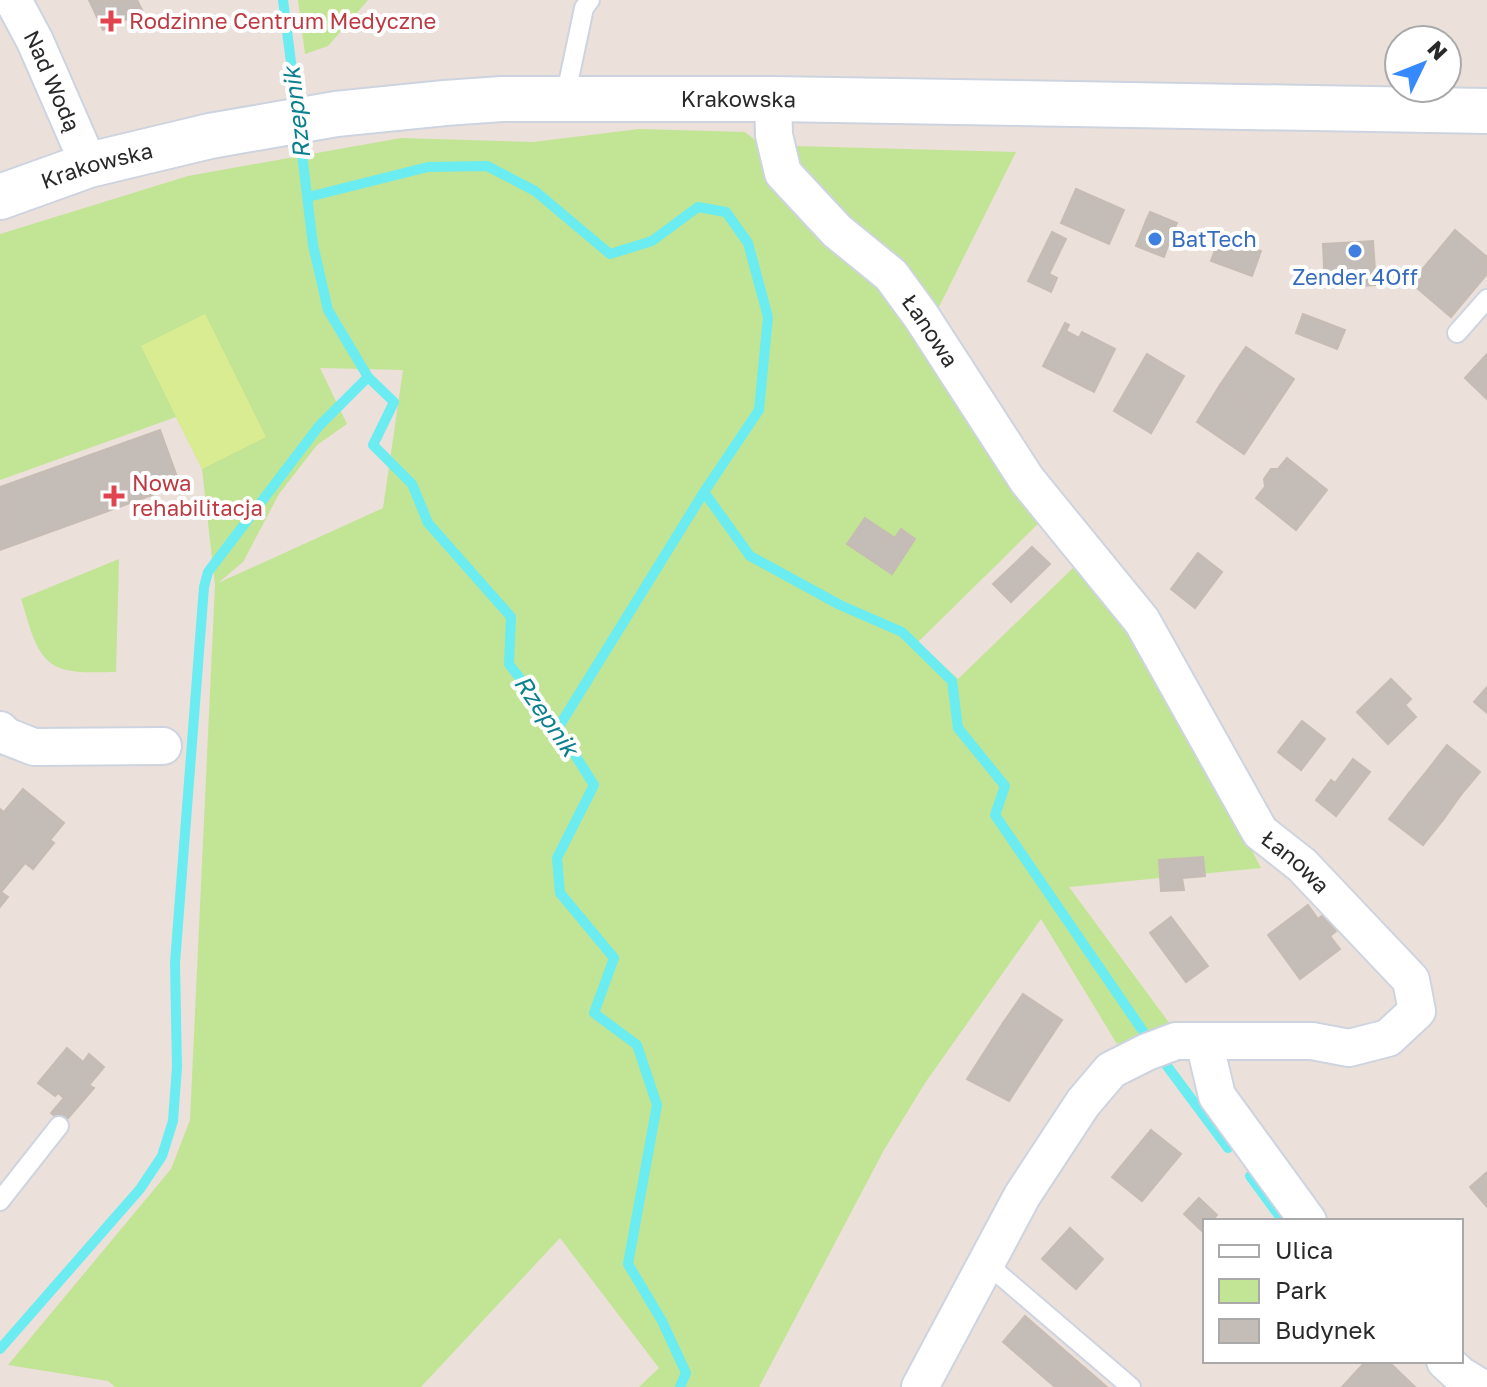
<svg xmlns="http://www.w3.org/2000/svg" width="1487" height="1387" font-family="'Golos Text',sans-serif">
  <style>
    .green { fill: #c2e495; fill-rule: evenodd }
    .pitch { fill: #daec91 }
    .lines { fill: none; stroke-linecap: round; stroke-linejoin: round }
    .stream { stroke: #6aecf1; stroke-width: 10 }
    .building { fill: #c4bcb6; stroke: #c7bcb4; stroke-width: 2 }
    .service-casing { stroke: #cdd4df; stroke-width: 22 }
    .minor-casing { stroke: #cdd4df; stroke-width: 40 }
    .secondary-casing { stroke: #cdd4df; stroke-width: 48 }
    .service { stroke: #fff; stroke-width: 18 }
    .minor { stroke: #fff; stroke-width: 36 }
    .secondary { stroke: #fff; stroke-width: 44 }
    .health-dot { fill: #e0444e; stroke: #fff; stroke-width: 3 }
    .shop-dot { fill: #3f7fe0; stroke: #fff; stroke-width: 3 }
    .labels { text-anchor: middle; stroke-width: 8; stroke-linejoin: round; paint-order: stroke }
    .health-label { font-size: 22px; fill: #be3a42; stroke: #fff; text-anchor: start }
    .street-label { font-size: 22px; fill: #292929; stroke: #fff }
    .shop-label { font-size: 22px; fill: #366cbe; stroke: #fff; text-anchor: start }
    .water-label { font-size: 24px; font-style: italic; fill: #0b808e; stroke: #fff }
  </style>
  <rect width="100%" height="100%" fill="#ece0da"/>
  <g class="green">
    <polygon points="298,0 368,0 328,46 305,54"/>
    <path d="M639,129l106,3 20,16 123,134 152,240 -122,120 40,37 118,-114 78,102 52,93 55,108 -192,19 104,141 -56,16 -76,-125 -116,164 -41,67 -125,237h-120l20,-19 -99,-130 -139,149h-306l-7,-6 -100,-16 163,-196 19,-49 25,-535 -13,-116 -26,-52 -176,63v-246l188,-58 213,-38 132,4zM320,368l83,2 -20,138 -165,75 25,-21 36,-68 38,-49 30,-21z"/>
    <polygon points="795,146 1016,152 937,311 840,216 796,160"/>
    <path d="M119,559l-3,113c-18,0 -39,2 -56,-4 -26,-9 -31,-47 -39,-69z"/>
  </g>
  <polygon class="pitch" points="205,314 266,437 202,469 141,346"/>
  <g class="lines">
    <g class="stream">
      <polyline points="283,0 297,109"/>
      <polyline points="299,129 313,245 328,310 368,377 394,402 373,445 412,484 428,523 511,617 509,664 558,728 594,785 557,858 560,893 614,958 594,1013 637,1045 657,1105 628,1264 662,1321 686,1373 680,1387"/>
      <polyline points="308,197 428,167 487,166 535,191 610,254 652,241 698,207 726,212 748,243 768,317 759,410 704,492 558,728"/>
      <polyline points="704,492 750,556 840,605 902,632 952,681 958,728 1005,786 995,815 1147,1037"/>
      <polyline points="1161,1058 1228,1148"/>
      <polyline points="1250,1176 1283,1221"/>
      <polyline points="0,1349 140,1189 162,1156 173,1121 177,1067 175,963 204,587 208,572 319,426 368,377"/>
    </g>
  </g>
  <g class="building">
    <polygon points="89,0 137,0 143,12 103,30"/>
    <polygon points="1076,189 1124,210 1109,244 1061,223"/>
    <polygon points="1150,212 1177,223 1173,231 1146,221"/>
    <polygon points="1146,221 1173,231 1164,257 1136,246"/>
    <polygon points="1455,230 1487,257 1487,274 1451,317 1411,283"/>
    <polygon points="1052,232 1066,239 1049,274 1057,278 1051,292 1028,281"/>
    <polygon points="1220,236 1261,251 1252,276 1211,261"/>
    <polygon points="1373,241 1376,285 1325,288 1323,244"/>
    <polygon points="1303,314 1345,330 1337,349 1296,333"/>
    <polygon points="1065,323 1069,325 1066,331 1079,338 1082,332 1115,349 1094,392 1043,366"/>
    <polygon points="1246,347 1294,379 1268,418 1220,385"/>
    <polygon points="1147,354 1184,376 1151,433 1114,411"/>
    <polygon points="1487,354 1487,399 1465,378"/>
    <polygon points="1220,385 1268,418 1244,454 1197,422"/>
    <polygon points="160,430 180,485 0,550 0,487"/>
    <polygon points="1287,458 1327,490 1296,530 1256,498 1265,487 1264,479 1271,469 1278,469"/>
    <polygon points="865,518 895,538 901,529 915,539 892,574 847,544"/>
    <polygon points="1032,547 1050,564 1011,602 993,584"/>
    <polygon points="1198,553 1222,572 1195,608 1171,589"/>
    <polygon points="1391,679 1411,699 1405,705 1416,717 1388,744 1357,712"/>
    <polygon points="1487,687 1487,713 1474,702"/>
    <polygon points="1302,721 1325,739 1301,770 1278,752"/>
    <polygon points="1447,745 1480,772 1460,796 1427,771"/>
    <polygon points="1353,759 1370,772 1336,816 1316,800 1331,780 1335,783"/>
    <polygon points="1427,771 1460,796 1443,820 1409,793"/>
    <polygon points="23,789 64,823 50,840 54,843 33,869 25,863 1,892 8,897 0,907 0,809 4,812"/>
    <polygon points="1409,793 1443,820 1423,845 1389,819"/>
    <polygon points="1203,857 1205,876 1182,878 1184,890 1161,891 1159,860"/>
    <polygon points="1308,905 1318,919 1323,915 1336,931 1330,936 1340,949 1300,979 1268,935"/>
    <polygon points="1171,917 1208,966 1186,982 1150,933"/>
    <polygon points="1023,994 1062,1020 1042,1050 1003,1023"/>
    <polygon points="1003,1023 1042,1050 1009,1101 967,1079"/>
    <polygon points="67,1048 83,1062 89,1054 104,1067 89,1085 94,1088 64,1123 51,1113 64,1098 58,1093 55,1096 38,1083"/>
    <polygon points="1151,1130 1181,1154 1142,1201 1112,1177"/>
    <polygon points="1487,1172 1487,1207 1470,1187"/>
    <polygon points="1199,1198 1217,1215 1211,1221 1205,1221 1205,1227 1202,1231 1184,1214"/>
    <polygon points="1070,1228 1103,1259 1076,1289 1042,1259"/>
    <polygon points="1025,1316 1085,1368 1069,1387 1055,1387 1003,1342"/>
    <polygon points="1366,1361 1388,1361 1415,1387 1342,1387"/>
    <polygon points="1085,1368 1107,1387 1069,1387"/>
  </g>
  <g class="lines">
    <defs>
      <g id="service">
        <polyline points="565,98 584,8 590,0"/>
        <polyline points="1457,333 1487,299"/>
        <polyline points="0,1201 59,1126"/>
        <polyline points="986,1263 1131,1387"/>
      </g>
      <g id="minor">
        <path id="s1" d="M13,0l22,41 54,124"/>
        <path id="s2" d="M773,99l1,36 9,38 54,58 54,44 30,41 106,164 115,141 118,211 42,33 109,115 6,31 -29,27 -39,10 -37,-7h-136l-29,11 -36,18 -28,33 -61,93 -102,191"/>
        <polyline points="0,730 6,736 34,747 163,746"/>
        <polyline points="1204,1041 1217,1096 1308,1221"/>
        <polyline points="1445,1361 1460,1375 1480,1387"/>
      </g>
      <g id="secondary">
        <path id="s3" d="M0,197l89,-32 121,-29 126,-22 109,-11 57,-4h271l714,12"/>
      </g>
    </defs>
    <use href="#service" class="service-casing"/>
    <use href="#minor" class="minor-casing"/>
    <use href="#secondary" class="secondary-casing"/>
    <use href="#service" class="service"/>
    <use href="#minor" class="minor"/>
    <use href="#secondary" class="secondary"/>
  </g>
  <g class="health-dot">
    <path d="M107 9h8v8h8v8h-8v8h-8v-8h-8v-8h8z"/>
    <path d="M110 484h8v8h8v8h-8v8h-8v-8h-8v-8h8z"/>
  </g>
  <g class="shop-dot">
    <circle cx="1155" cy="239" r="8"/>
    <circle cx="1355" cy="251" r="8"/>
  </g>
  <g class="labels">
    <g class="health-label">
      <text x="129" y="29">Rodzinne Centrum Medyczne</text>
      <text x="132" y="491">Nowa<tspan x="132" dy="25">rehabilitacja</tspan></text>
    </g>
    <g class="street-label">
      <text dy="8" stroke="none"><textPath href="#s1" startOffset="90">Nad Wodą</textPath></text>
      <text dy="8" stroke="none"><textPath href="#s3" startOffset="750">Krakowska</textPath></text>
      <text dy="8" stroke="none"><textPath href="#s3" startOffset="102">Krakowska</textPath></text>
      <text dy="8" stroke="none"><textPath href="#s2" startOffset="292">Łanowa</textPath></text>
      <text dy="8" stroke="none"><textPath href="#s2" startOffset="940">Łanowa</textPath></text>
    </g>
    <g class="shop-label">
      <text x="1171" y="247">BatTech</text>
      <text x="1355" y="285" text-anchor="middle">Zender 4Off</text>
    </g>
    <g class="water-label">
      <text transform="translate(297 113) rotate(-97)" y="8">Rzepnik</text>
      <text transform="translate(546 716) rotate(55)" y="8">Rzepnik</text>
    </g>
  </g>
  <rect x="1203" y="1219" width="260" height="144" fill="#ffffff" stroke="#a9a9a9" stroke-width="2"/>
  <rect x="1219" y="1245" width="40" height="12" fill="#ffffff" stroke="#a9a9a9" stroke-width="2"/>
  <text x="1275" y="1259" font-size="24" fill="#292929">Ulica</text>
  <rect x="1219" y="1279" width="40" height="24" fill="#c2e495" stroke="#a9a9a9" stroke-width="2"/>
  <text x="1275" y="1299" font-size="24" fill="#292929">Park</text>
  <rect x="1219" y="1319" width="40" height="24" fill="#c4bcb6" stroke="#a9a9a9" stroke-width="2"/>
  <text x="1275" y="1339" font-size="24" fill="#292929">Budynek</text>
  <g transform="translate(1423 64) rotate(47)"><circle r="38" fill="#ffffff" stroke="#a9a9a9" stroke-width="2"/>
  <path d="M0-6L14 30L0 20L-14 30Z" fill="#3689fe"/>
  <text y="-12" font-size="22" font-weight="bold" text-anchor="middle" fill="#292929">N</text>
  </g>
</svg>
